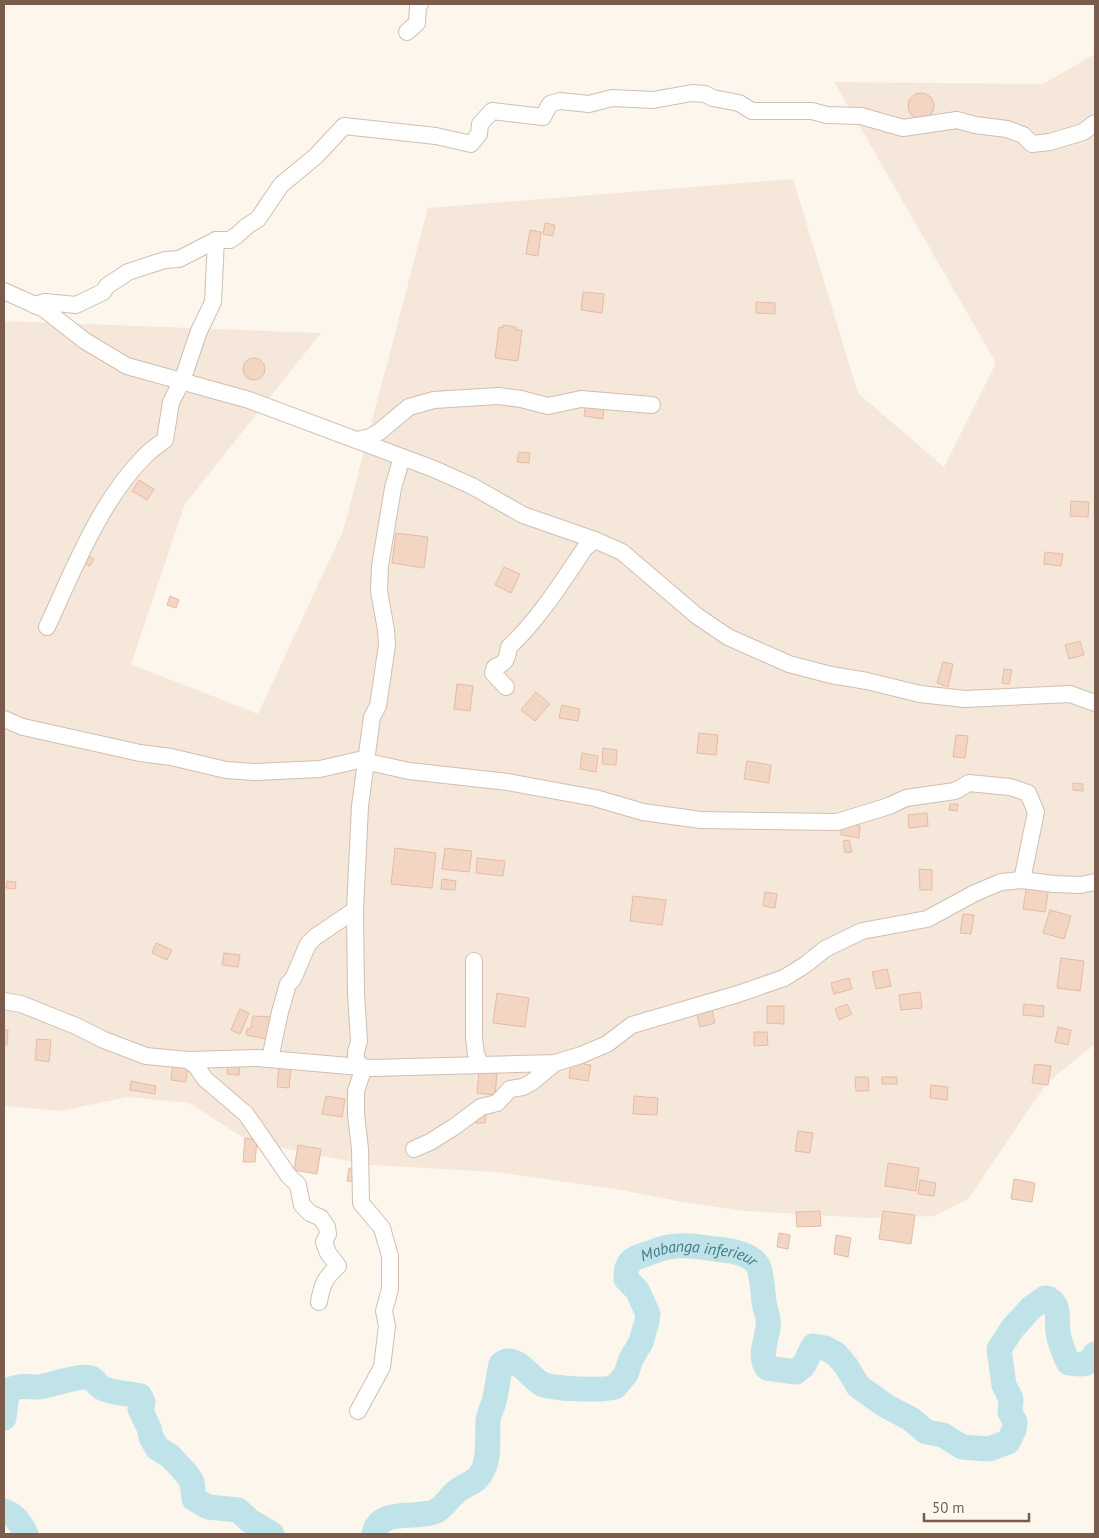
<svg xmlns="http://www.w3.org/2000/svg" width="1099" height="1538" font-family="'PT Sans',sans-serif">
  <style>
    .residential { fill: #f5e8da }
    .lines { fill: none; stroke-linecap: round; stroke-linejoin: round }
    .river { stroke: #bfe3e8; stroke-width: 25 }
    .building { fill: #f3d5c3; stroke: #e6bba3 }
    .minor-casing { stroke: #d1beb0; stroke-width: 18 }
    .minor { stroke: #fff; stroke-width: 16 }
    .labels { text-anchor: middle; stroke-width: 5; stroke-linejoin: round; paint-order: stroke }
    .water-label { font-size: 16px; font-style: italic; fill: #437c86; stroke: #fffaf3 }
  </style>
  <rect width="100%" height="100%" fill="#fdf6ec"/>
  <polygon class="residential" points="1095,54 1095,1044 1047,1083 968,1199 934,1216 870,1218 745,1211 682,1202 621,1190 496,1172 371,1165 309,1154 247,1140 189,1103 127,1097 61,1111 4,1106 4,321 321,333 185,504 131,664 258,714 343,531 428,208 793,179 858,393 944,467 996,363 834,82 1043,84"/>
  <g class="lines">
    <g class="river">
      <path d="M4,1418l3,-23 4,-6c9,-4 17,-2 27,-2 11,-1 43,-13 53,-9 4,2 7,8 11,10 12,6 26,5 38,8l3,6 -1,6 -2,1 9,19 2,9 6,11 13,8 16,17 6,9 2,17 14,8 30,3 12,11 22,13"/>
      <path d="M4,1511c12,4 16,12 22,23"/>
      <path id="s1" d="M374,1534c5,-28 46,-13 64,-24 7,-5 12,-13 19,-19 10,-8 19,-7 26,-21 7,-14 4,-34 5,-50 1,-6 4,-12 6,-18 3,-12 4,-25 7,-38 15,-11 28,13 41,20 11,5 61,7 73,3l11,-13 5,-15 10,-17 6,-21 1,-7 -11,-24 -11,-11c-1,-23 12,-21 29,-28 20,-8 39,-5 60,-2 13,1 38,4 44,19 3,9 4,24 5,34 1,9 6,16 4,26 -2,13 -9,29 -1,40l29,4 8,-7 9,-19 12,2 11,6 11,13 11,19 28,20 25,13 15,13 17,3 19,12 27,2 19,-7 6,-12 1,-8 -5,-10 1,-13 -7,-14 -5,-36 13,-20 19,-21 14,-10 4,1c12,7 7,21 9,33 1,7 7,26 11,31 12,2 20,3 26,-9"/>
    </g>
  </g>
  <g class="building">
    <circle cx="921" cy="106" r="13"/>
    <polygon points="545,223 555,225 553,236 543,234"/>
    <polygon points="530,230 541,232 538,256 526,254"/>
    <polygon points="583,292 604,294 602,313 581,310"/>
    <polygon points="756,302 775,303 775,314 756,313"/>
    <polygon points="503,325 516,327 516,330 522,330 518,361 495,358 499,327 503,328"/>
    <circle cx="254" cy="369" r="11"/>
    <polygon points="586,403 604,405 603,419 584,416"/>
    <polygon points="519,452 530,453 529,463 517,462"/>
    <polygon points="139,480 154,489 147,500 132,491"/>
    <polygon points="1071,501 1089,502 1088,517 1070,516"/>
    <polygon points="396,533 428,537 424,568 392,563"/>
    <polygon points="1045,552 1063,554 1061,566 1044,564"/>
    <polygon points="87,555 94,559 90,566 84,563"/>
    <polygon points="504,567 520,574 511,593 495,585"/>
    <polygon points="170,596 179,600 176,608 167,605"/>
    <polygon points="1080,641 1084,655 1069,659 1065,645"/>
    <polygon points="943,662 953,664 948,687 937,683"/>
    <polygon points="1004,669 1012,670 1009,684 1002,683"/>
    <polygon points="457,684 473,686 470,711 454,709"/>
    <polygon points="536,692 550,704 535,721 521,710"/>
    <polygon points="562,705 580,709 578,721 559,718"/>
    <polygon points="699,733 718,735 716,755 697,753"/>
    <polygon points="956,735 968,736 965,758 953,757"/>
    <polygon points="603,748 617,750 616,765 602,764"/>
    <polygon points="582,753 598,756 596,772 580,769"/>
    <polygon points="747,761 771,765 769,783 744,779"/>
    <polygon points="1073,783 1083,784 1083,791 1073,790"/>
    <polygon points="950,804 958,804 957,811 949,810"/>
    <polygon points="927,813 928,826 909,828 908,815"/>
    <polygon points="842,824 860,826 859,838 841,835"/>
    <polygon points="849,840 852,852 845,853 843,841"/>
    <polygon points="395,848 436,853 432,888 391,884"/>
    <polygon points="445,848 472,851 469,872 442,869"/>
    <polygon points="477,858 505,861 503,876 476,873"/>
    <polygon points="919,869 932,870 932,890 920,890"/>
    <polygon points="442,879 456,881 455,890 441,889"/>
    <polygon points="7,881 16,882 15,889 6,888"/>
    <polygon points="1027,884 1049,887 1045,912 1023,909"/>
    <polygon points="765,892 777,894 775,908 763,906"/>
    <polygon points="633,896 666,900 662,925 630,921"/>
    <polygon points="1050,910 1071,916 1064,939 1043,933"/>
    <polygon points="963,914 974,915 971,934 960,933"/>
    <polygon points="156,943 172,950 167,960 152,953"/>
    <polygon points="224,953 240,955 238,967 222,965"/>
    <polygon points="1061,958 1084,961 1080,991 1057,988"/>
    <polygon points="887,969 891,986 876,989 872,972"/>
    <polygon points="849,978 852,989 834,994 831,983"/>
    <polygon points="920,992 922,1008 901,1010 899,995"/>
    <polygon points="497,993 529,998 525,1027 493,1023"/>
    <polygon points="847,1004 852,1014 839,1020 835,1009"/>
    <polygon points="1024,1004 1044,1006 1043,1017 1023,1015"/>
    <polygon points="711,1006 715,1023 700,1027 696,1009"/>
    <polygon points="767,1006 784,1006 784,1024 767,1023"/>
    <polygon points="240,1009 249,1013 240,1034 231,1030"/>
    <polygon points="253,1016 275,1017 271,1040 246,1035 247,1029 251,1028"/>
    <polygon points="1058,1027 1071,1030 1068,1045 1055,1042"/>
    <polygon points="4,1030 8,1030 7,1045 4,1045"/>
    <polygon points="754,1032 767,1032 768,1045 754,1046"/>
    <polygon points="37,1039 51,1040 49,1062 35,1060"/>
    <polygon points="571,1062 591,1065 588,1081 569,1078"/>
    <polygon points="173,1063 188,1065 186,1082 171,1080"/>
    <polygon points="228,1063 240,1065 239,1075 227,1074"/>
    <polygon points="1035,1064 1051,1066 1048,1085 1032,1083"/>
    <polygon points="279,1066 291,1067 289,1088 277,1087"/>
    <polygon points="479,1072 497,1074 495,1095 477,1093"/>
    <polygon points="855,1077 868,1077 869,1091 856,1091"/>
    <rect x="882" y="1077" width="15" height="7"/>
    <polygon points="131,1081 156,1086 155,1094 130,1090"/>
    <polygon points="931,1085 948,1087 947,1100 930,1098"/>
    <polygon points="326,1096 345,1099 342,1117 322,1114"/>
    <polygon points="634,1096 658,1098 657,1115 633,1114"/>
    <polygon points="476,1112 486,1112 485,1123 476,1123"/>
    <polygon points="798,1131 813,1133 810,1153 795,1151"/>
    <polygon points="245,1138 257,1140 255,1162 243,1162"/>
    <polygon points="298,1145 321,1149 317,1174 294,1170"/>
    <polygon points="888,1163 919,1168 916,1191 885,1186"/>
    <polygon points="349,1168 359,1170 357,1182 347,1181"/>
    <polygon points="1014,1179 1035,1183 1032,1202 1011,1199"/>
    <polygon points="920,1180 936,1183 934,1196 918,1194"/>
    <polygon points="820,1211 821,1226 797,1227 796,1212"/>
    <polygon points="883,1211 915,1215 911,1244 879,1239"/>
    <polygon points="779,1233 790,1235 788,1249 777,1247"/>
    <polygon points="836,1235 851,1238 848,1257 834,1254"/>
  </g>
  <g class="lines">
    <defs>
      <g id="minor">
        <polyline points="407,32 417,23 418,6 420,4"/>
        <polyline points="4,291 44,309 85,341 127,366 249,400 434,469 472,486 523,515 595,540 622,552 697,616 728,637 789,664 831,675 867,681 920,694 965,699 1070,694 1095,703"/>
        <polyline points="34,305 45,302 76,305 103,292 107,286 128,272 165,260 179,259 216,240 230,240 236,236 247,226 258,219 281,185 316,156 344,126 436,136 471,144 479,134 480,124 492,111 543,117 550,104 560,101 589,104 612,98 653,100 692,93 705,94 713,98 739,103 752,111 812,111 827,115 861,116 903,128 957,120 975,125 1007,129 1023,135 1032,144 1050,142 1083,132 1095,123"/>
        <polyline points="357,440 370,437 379,432 409,407 434,400 498,396 521,399 548,406 581,399 652,405"/>
        <path d="M47,627c26,-56 53,-126 97,-170 6,-7 14,-12 21,-17l6,-38 11,-21 17,-50 14,-29 3,-62"/>
        <path d="M506,687l-13,-14 2,-6c11,-4 12,-8 14,-20 30,-28 53,-65 76,-99l10,-8"/>
        <polyline points="4,719 23,727 140,753 171,757 226,770 255,772 320,769 359,760 409,771 508,782 595,798 643,812 701,820 837,822 889,806 906,798 955,791 969,783 1010,787 1028,793 1036,812 1022,880"/>
        <polyline points="474,961 474,1038 476,1054 481,1065"/>
        <polyline points="4,1001 21,1004 76,1026 104,1040 146,1056 188,1060 257,1058 372,1068 555,1063 581,1055 607,1044 632,1025 738,994 784,978 805,965 825,949 862,931 927,919 975,893 1001,882 1022,880 1054,884 1081,885 1095,882"/>
        <polyline points="270,1059 280,1012 288,984 293,979 308,944 315,937 355,910"/>
        <path d="M188,1060l8,6 9,13 41,35 42,61 10,10 4,20 8,8 11,5 6,9 1,7 -4,8 4,11 10,13c-13,12 -16,18 -19,36"/>
        <polyline points="414,1149 430,1142 454,1127 481,1107 497,1103 510,1089 523,1087 532,1082 555,1063"/>
        <polyline points="358,1411 382,1367 387,1326 384,1311 390,1289 390,1256 382,1228 361,1203 360,1149 356,1114 356,1091 363,1070 356,1059 356,1052 359,1041 356,993 355,910 360,806 372,717 378,706 387,645 386,630 379,591 380,566 393,488 402,457"/>
      </g>
    </defs>
    <use href="#minor" class="minor-casing"/>
    <use href="#minor" class="minor"/>
  </g>
  <g class="labels">
    <g class="water-label">
      <text dy="6" stroke="none"><textPath href="#s1" startOffset="579">Mabanga inferieur</textPath></text>
    </g>
  </g>
  <rect width="1099" height="1538" fill="none" stroke="#7a5c4d" stroke-width="10"/>
  <path d="M924 1513v8h105v-8" fill="none" stroke="#7a5c4d" stroke-width="2.5"/>
  <text x="932" y="1513" font-size="15" fill="#7a5c4d" stroke="#fffaf3" stroke-width="4" paint-order="stroke">50 m</text>
</svg>
